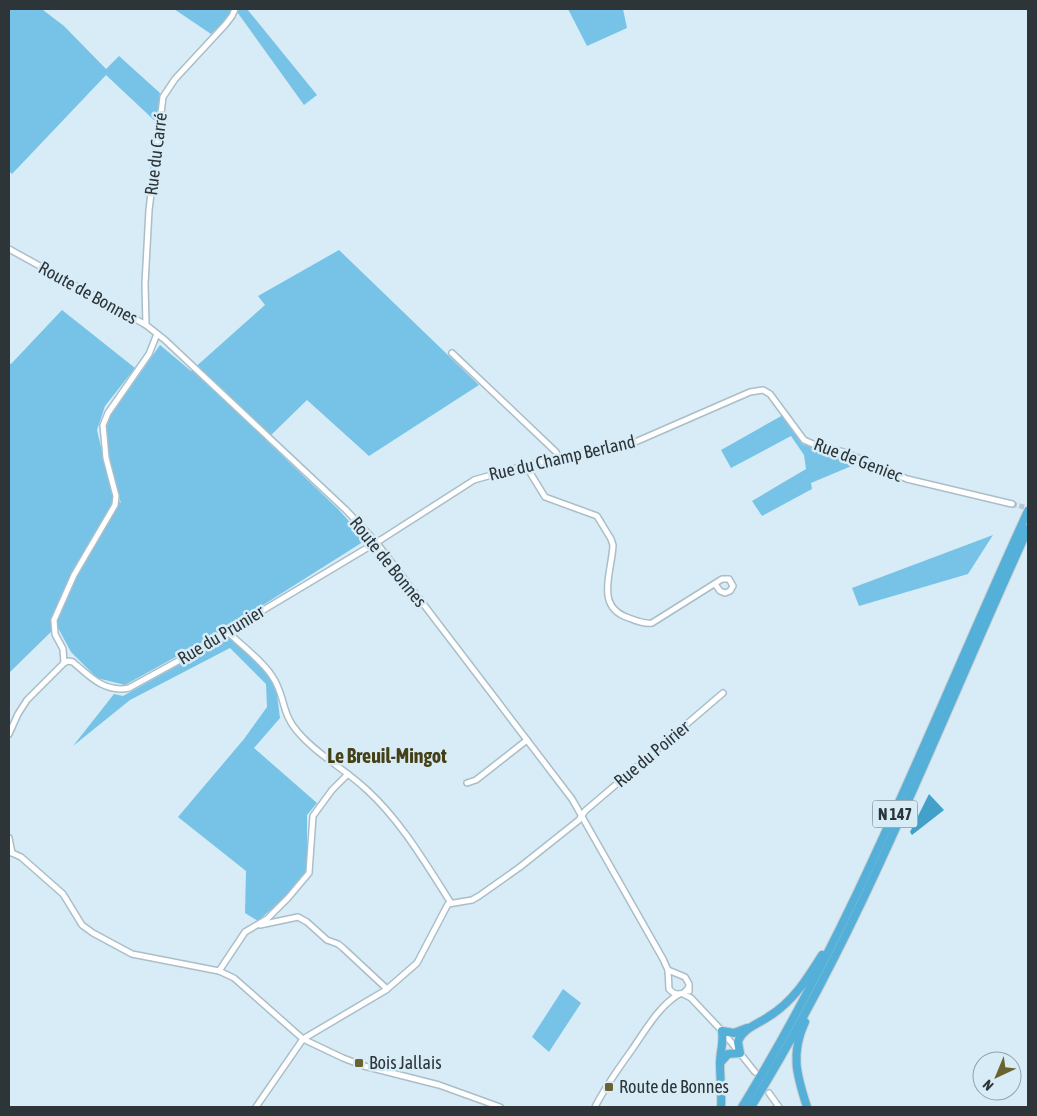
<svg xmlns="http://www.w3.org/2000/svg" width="1037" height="1116" font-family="'Asap Condensed',sans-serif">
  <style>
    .green { fill: #76c3e7 }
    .water { fill: #42a0c9 }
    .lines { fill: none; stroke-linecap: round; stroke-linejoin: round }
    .minor-tunnel { stroke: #b5c7d0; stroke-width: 5; stroke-dasharray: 5 2.5; stroke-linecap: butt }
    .minor-casing { stroke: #aabec8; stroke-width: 8 }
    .highway-casing { stroke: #cdcfcf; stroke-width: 10 }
    .minor { stroke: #fff; stroke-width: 5 }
    .highway { stroke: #54b0d9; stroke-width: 8 }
    .poi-dot { fill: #6a6330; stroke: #d7ecf6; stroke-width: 2 }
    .labels { text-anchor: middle; stroke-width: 5; stroke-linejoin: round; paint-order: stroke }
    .shield { fill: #d7ecf6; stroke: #606c72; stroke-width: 1 }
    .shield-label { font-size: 16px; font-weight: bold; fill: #2d3539 }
    .street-label { font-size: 18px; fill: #2d3539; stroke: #d7ecf6 }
    .poi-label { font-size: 18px; fill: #2d3539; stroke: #d7ecf6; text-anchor: start }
    .quarter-label { font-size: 20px; font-weight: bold; fill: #464017; stroke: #d7ecf6 }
  </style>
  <rect width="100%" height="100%" fill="#d7ecf6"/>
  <g class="green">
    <polygon points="9,9 41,9 43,10 64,26 106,69 119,56 160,93 156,122 106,75 12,174 9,171"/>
    <polygon points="174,9 232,9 226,20 211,34"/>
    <polygon points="235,9 247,9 317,95 304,105"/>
    <polygon points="568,9 623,9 627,28 587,46"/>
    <polygon points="339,250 479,385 369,456 307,400 266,440 338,509 366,540 217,634 125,685 97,678 71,652 57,626 9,673 9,363 11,364 62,310 135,368 105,406 97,430 112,494 121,503 114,480 105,431 111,415 160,345 191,371 265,305 258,296"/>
    <polygon points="783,415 802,444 861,462 811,483 812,489 762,516 752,501 806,469 804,455 791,436 731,468 721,450"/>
    <polygon points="993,535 968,574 859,606 852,588"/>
    <polygon points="229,637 269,675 276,687 280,718 254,748 317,803 307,815 307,870 286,896 258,921 245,913 246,871 178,817 244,739 267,707 266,684 230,648 130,700 73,746 114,694 123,696"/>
    <polygon points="563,989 581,1003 549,1052 532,1037"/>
  </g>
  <polygon class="water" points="929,794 944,810 912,835 910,832"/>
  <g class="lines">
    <polyline class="minor-tunnel" points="1012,504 1028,508"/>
    <defs>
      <g id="minor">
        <path d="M9,249l114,63 23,13 19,15 181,170 30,32 196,257 91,160 5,11 1,19c6,7 14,7 19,-1"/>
        <polyline points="146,325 145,284 149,210 163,97 175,79 225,25 232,16 235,9"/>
        <polyline points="452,353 556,452 559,458"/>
        <path d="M526,466l19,31 52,19 14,23 2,6c-1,27 -19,62 16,73 8,3 14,6 23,5l70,-44h7l4,7 -3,5 -5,2 -5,-2 -5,-7"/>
        <path d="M229,633c14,14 33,27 43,43 13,18 9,37 25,55 19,23 48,38 70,59 34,31 59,74 84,113"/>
        <path d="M64,663l4,-2 5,1c17,15 32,31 56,26l100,-55 26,-18 127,-76 92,-59 49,-14 110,-23 117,-51 13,-2 7,4 34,46 9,4 31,8 63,27 105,25"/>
        <polyline points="9,734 18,714 27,700 64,663 63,649 55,634 54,620 74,575 115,505 116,496 106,458 103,425 108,413 149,354 157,334"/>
        <polyline points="467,783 476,780 527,740"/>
        <polyline points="9,838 12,853"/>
        <polyline points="12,853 21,857 63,894 82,925 93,933 132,954 219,971 234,978 303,1039 343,1058 364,1066 439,1085 500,1107"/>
        <polyline points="260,925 298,917 307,922 327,940 338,944 343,948 387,989"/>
        <polyline points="668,970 685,977 689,984 689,991"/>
        <polyline points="219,971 245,932 267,919 288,898 309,873 313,816 332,790 348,774"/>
        <polyline points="683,994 691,998 722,1031 755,1072"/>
        <polyline points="769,1093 779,1107"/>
        <polyline points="256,1107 303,1039 386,990 417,963 448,904 472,900 479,896 520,867 579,820 585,811 723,693"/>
        <path d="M595,1107c10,-20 23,-38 36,-56 14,-20 27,-44 48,-57"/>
      </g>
      <g id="highway">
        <path d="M805,1022c-15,32 -8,54 2,85"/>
        <path d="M720,1063l8,-9 12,-1 -2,-11c4,-13 20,-18 30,-25 25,-15 39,-38 54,-62"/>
        <path d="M721,1107c1,-15 -1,-29 -1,-44 0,-11 4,-21 2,-32l12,2 13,-5"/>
        <path d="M742,1107c117,-190 193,-394 286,-596"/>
        <path d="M751,1107c113,-182 188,-384 277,-578"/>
      </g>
    </defs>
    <use href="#minor" class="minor-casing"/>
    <use href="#highway" class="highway-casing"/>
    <use href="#minor" class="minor"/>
    <use href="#highway" class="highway"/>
  </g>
  <g class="poi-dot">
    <rect x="354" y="1058" width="10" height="10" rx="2.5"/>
    <rect x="604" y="1082" width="10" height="10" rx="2.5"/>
  </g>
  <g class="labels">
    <rect class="shield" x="872.5" y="800.5" width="45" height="27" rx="4"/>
    <g class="shield-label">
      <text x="895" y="820">N 147</text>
    </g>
    <g class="street-label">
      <text transform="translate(156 154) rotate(-83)" y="6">Rue du Carré</text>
      <text transform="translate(88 293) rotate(29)" y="6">Route de Bonnes</text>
      <text transform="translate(562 458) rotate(-13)" y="6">Rue du Champ Berland</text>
      <text transform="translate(858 460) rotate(21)" y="6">Rue de Geniec</text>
      <text transform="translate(388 562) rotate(51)" y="6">Route de Bonnes</text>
      <text transform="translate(221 635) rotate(-31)" y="6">Rue du Prunier</text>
      <text transform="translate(652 754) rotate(-40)" y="6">Rue du Poirier</text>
    </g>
    <g class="poi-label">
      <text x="369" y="1069">Bois Jallais</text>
      <text x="619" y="1093">Route de Bonnes</text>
    </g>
    <g class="quarter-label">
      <text x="387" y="763">Le Breuil-Mingot</text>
    </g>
  </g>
  <rect width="1037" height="1116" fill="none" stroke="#2d3539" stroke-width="20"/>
  <g transform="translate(997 1076) rotate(224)"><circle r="24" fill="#d7ecf6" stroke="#93a3aa"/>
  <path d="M0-4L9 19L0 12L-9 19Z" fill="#6a6330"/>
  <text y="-8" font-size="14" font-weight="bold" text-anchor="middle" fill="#2d3539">N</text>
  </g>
</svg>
